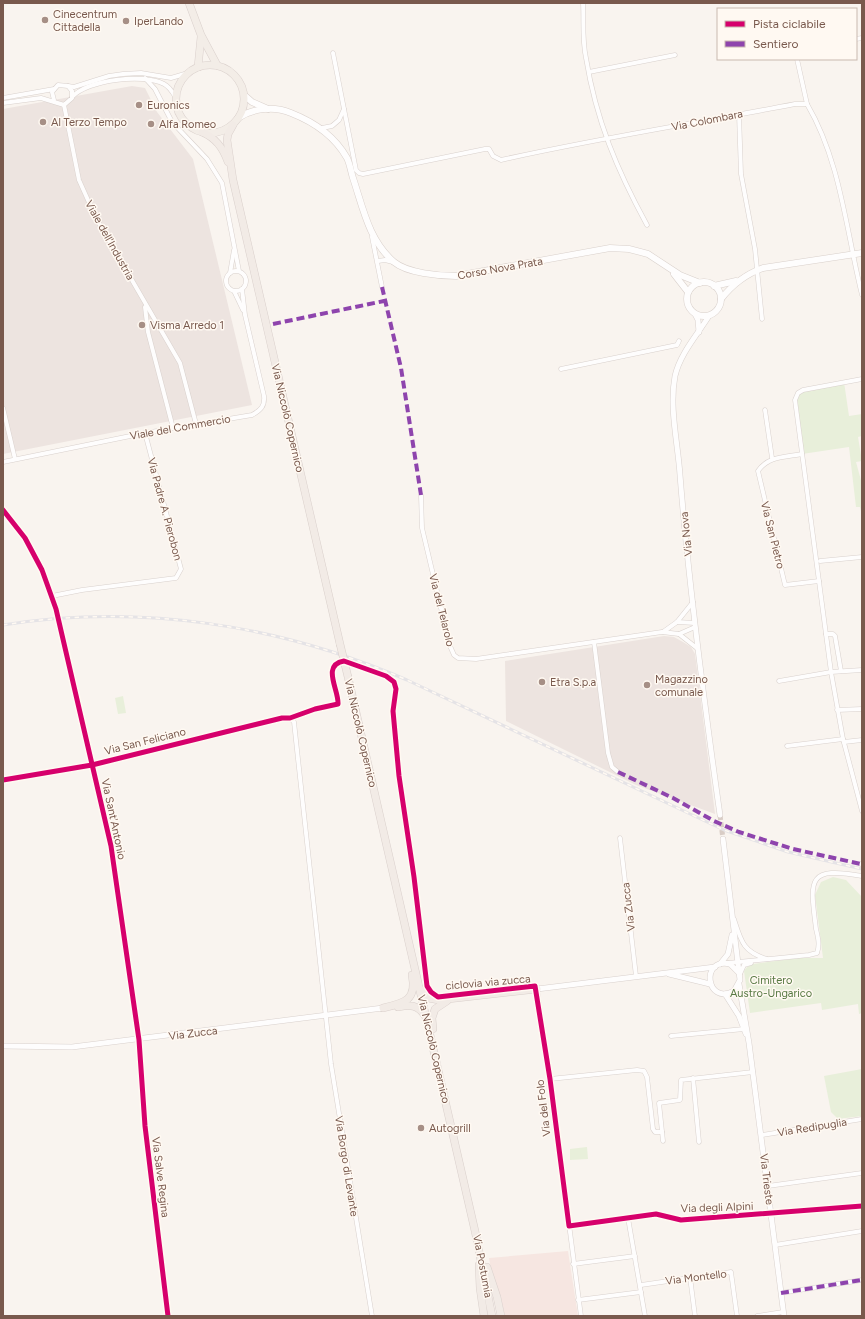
<svg xmlns="http://www.w3.org/2000/svg" width="865" height="1319" font-family="Figtree,sans-serif">
  <style>
    .commercial { fill: #f6e6e1 }
    .industrial { fill: #ede4e0 }
    .green { fill: #e8efda }
    .lines { fill: none; stroke-linecap: round; stroke-linejoin: round }
    .minor-tunnel { stroke: #d9cdc6; stroke-width: 4; stroke-dasharray: 4 2; stroke-linecap: butt }
    .tertiary-tunnel { stroke: #d9cdc6; stroke-width: 5; stroke-dasharray: 5 2.5; stroke-linecap: butt }
    .minor-casing { stroke: #d9d1cd; stroke-width: 5 }
    .tertiary-casing { stroke: #d9d1cd; stroke-width: 6 }
    .secondary-casing { stroke: #d9d0cb; stroke-width: 7 }
    .primary-casing { stroke: #dad0cc; stroke-width: 8 }
    .trunk-casing { stroke: #dad0cc; stroke-width: 8 }
    .minor { stroke: #fefdfd; stroke-width: 4 }
    .tertiary { stroke: #fefdfd; stroke-width: 5 }
    .secondary { stroke: #fefdfd; stroke-width: 6 }
    .primary { stroke: #f3ede7; stroke-width: 7 }
    .trunk { stroke: #f2ebe6; stroke-width: 7 }
    .rail-casing { stroke: #e5e3e6; stroke-width: 3 }
    .rail { stroke: #fff9f2; stroke-width: 1.5; stroke-dasharray: 4.5; stroke-linecap: butt }
    .trunk-bridge-casing { stroke: #dad0cc; stroke-width: 8; stroke-linecap: butt }
    .trunk-bridge { stroke: #f2ebe6; stroke-width: 7 }
    .quiet { stroke: #8e44ad; stroke-width: 4; stroke-dasharray: 8 4; stroke-linecap: butt }
    .cycleway-casing { stroke: #fff9f2; stroke-width: 8 }
    .cycleway { stroke: #d6006c; stroke-width: 5 }
    .poi-dot { fill: #a68f86; stroke: #fff9f2; stroke-width: 1.5 }
    .labels { text-anchor: middle; stroke-width: 3; stroke-linejoin: round; paint-order: stroke }
    .poi-label { font-size: 11px; fill: #79594d; stroke: #fff9f2; text-anchor: start }
    .street-label { font-size: 11px; fill: #79594d; stroke: #fff9f2 }
    .park-label { font-size: 11px; fill: #577942; stroke: #fff9f2 }
  </style>
  <rect width="100%" height="100%" fill="#f9f4ef"/>
  <polygon class="commercial" points="568,1251 578,1316 505,1316 499,1294 491,1270 489,1258"/>
  <g class="industrial">
    <polygon points="132,86 145,88 157,112 193,159 252,405 3,454 3,109"/>
    <polygon points="664,636 674,637 683,642 691,647 695,654 715,814 636,785 506,721 505,661"/>
  </g>
  <g class="green">
    <polygon points="844,382 849,416 862,414 862,436 858,437 862,461 856,462 862,484 862,515 860,507 856,507 849,447 802,454 795,400 803,390"/>
    <polygon points="123,696 126,713 118,714 115,698"/>
    <polygon points="833,877 846,880 862,897 862,1013 859,1014 858,1004 822,1010 821,1003 750,1013 744,971 747,967 753,964 798,958 823,958 815,895 821,882"/>
    <polygon points="862,1069 862,1116 838,1119 831,1112 824,1076"/>
    <polygon points="587,1147 588,1159 570,1160 570,1149"/>
  </g>
  <g class="lines">
    <polyline class="minor-tunnel" points="56,609 61,629"/>
    <polyline class="tertiary-tunnel" points="720,815 723,839"/>
    <defs>
      <g id="minor">
        <path d="M583,3c1,18 -1,37 3,55 10,62 31,112 61,167"/>
        <polyline points="856,39 862,38"/>
        <polyline points="797,59 807,104"/>
        <polyline points="589,72 675,55"/>
        <polyline points="145,78 155,89 172,122 207,159 222,183 239,271"/>
        <polyline points="68,86 74,87 109,76 123,74 141,73 171,78 188,73"/>
        <path d="M72,97c16,-17 71,-24 92,-13 6,3 9,9 12,14"/>
        <polyline points="3,98 54,89"/>
        <polyline points="3,103 41,98 64,105 72,98 72,91 68,86 58,85 52,92 54,100"/>
        <polyline points="64,105 79,180 96,218 180,363 196,424"/>
        <path d="M344,109l12,61 3,3 4,1 122,-25h4l4,7 8,4c97,-22 196,-37 294,-56h12c34,58 39,127 55,191"/>
        <polyline points="739,114 741,174 755,249 762,319"/>
        <polyline points="322,128 332,126 339,120 344,109 333,53"/>
        <polyline points="372,237 382,287"/>
        <polyline points="378,261 385,260 393,262"/>
        <circle cx="236" cy="281" r="10"/>
        <polyline points="230,273 234,250"/>
        <polyline points="234,291 243,310"/>
        <polyline points="145,307 148,332 173,428"/>
        <polyline points="561,369 677,345 679,341"/>
        <polyline points="862,379 803,390 798,393 795,400 831,672 843,739 862,811"/>
        <polyline points="3,408 15,459"/>
        <polyline points="765,410 772,458"/>
        <path d="M802,454c-17,3 -34,2 -44,17l27,114 34,-4"/>
        <path d="M3,462l142,-29 107,-18c9,-5 13,-9 12,-19l-19,-81 -3,-26"/>
        <polyline points="421,495 422,528 450,646 454,655 458,658 476,659 662,632 679,634 698,649"/>
        <path d="M3,510c27,25 41,65 53,99"/>
        <polyline points="820,561 862,557"/>
        <polyline points="52,596 82,590 176,578 181,569 145,433"/>
        <polyline points="677,622 695,623"/>
        <polyline points="61,629 111,846 139,1040 145,1126 168,1316"/>
        <polyline points="663,632 677,622 693,602"/>
        <polyline points="679,634 695,627"/>
        <polyline points="826,634 833,634 835,636 841,671"/>
        <polyline points="594,642 608,753 612,767 618,772"/>
        <polyline points="779,681 831,672 862,670"/>
        <polyline points="837,710 862,709"/>
        <polyline points="844,742 862,740"/>
        <polyline points="787,746 843,739"/>
        <polyline points="3,780 92,765 282,718 290,718 294,722 331,1064 372,1316"/>
        <polyline points="620,838 636,976"/>
        <polyline points="861,864 862,864"/>
        <path d="M734,919c7,22 9,33 33,40"/>
        <path d="M728,963l81,-8 8,-2c3,-8 1,-16 -1,-24 -6,-49 -10,-63 46,-53"/>
        <polyline points="740,974 744,965 751,963"/>
        <polyline points="537,989 550,1079 581,1316"/>
        <polyline points="671,1036 744,1029"/>
        <polyline points="693,1078 699,1142"/>
        <polyline points="550,1079 637,1070 644,1071 647,1077 653,1129 655,1132 662,1132"/>
        <polyline points="762,1135 862,1119"/>
        <polyline points="663,1141 659,1103 680,1100 681,1080 753,1072"/>
        <polyline points="768,1186 862,1173"/>
        <polyline points="628,1218 645,1316"/>
        <polyline points="569,1226 656,1214 681,1220 862,1206"/>
        <polyline points="775,1245 862,1231"/>
        <polyline points="573,1264 635,1256"/>
        <polyline points="690,1277 695,1316"/>
        <polyline points="641,1285 731,1272 737,1316"/>
        <polyline points="781,1293 862,1280"/>
        <polyline points="578,1300 641,1292"/>
        <polyline points="757,1316 783,1312"/>
      </g>
      <g id="tertiary">
        <polyline points="695,314 698,320 699,332"/>
        <path d="M709,316c-12,19 -29,38 -34,60 -6,32 3,68 5,99 9,114 24,227 40,340"/>
        <path d="M723,839l17,141 -6,11c-28,15 -34,-34 -4,-27l9,9"/>
        <polyline points="720,964 728,954 732,935"/>
        <polyline points="669,974 710,984"/>
        <polyline points="739,984 749,1043 784,1316"/>
        <polyline points="537,989 715,967"/>
        <polyline points="725,994 739,1016 746,1034"/>
        <polyline points="3,1046 72,1047 383,1008"/>
      </g>
      <g id="secondary">
        <polyline points="244,95 252,102 268,109"/>
        <path d="M238,118c15,-10 36,-12 53,-5 23,9 43,22 56,45 3,6 4,14 6,20 10,30 16,63 41,84 13,11 45,14 62,14l154,-28 19,1 19,5 32,21 20,8"/>
        <polyline points="674,274 688,292"/>
        <circle cx="704" cy="299" r="17"/>
        <polyline points="714,286 736,281"/>
        <path d="M721,299c11,-14 25,-25 42,-31l99,-15"/>
      </g>
      <g id="primary">
        <polyline points="189,3 201,35 217,65"/>
        <circle cx="210" cy="99" r="34"/>
        <polyline points="198,67 201,37"/>
      </g>
      <g id="trunk">
        <polyline points="233,125 228,134 227,140 233,180 340,644"/>
        <path d="M202,132c14,6 21,16 26,30"/>
        <polyline points="348,677 475,1231 492,1316"/>
        <polyline points="420,989 428,998 439,1000 537,989"/>
        <path d="M398,1007c12,-2 20,-3 27,9"/>
        <path d="M383,1008c22,-5 34,-8 29,-33"/>
        <polyline points="433,1029 432,1018 435,1009 447,1001"/>
        <polyline points="479,1265 480,1288 484,1316"/>
        <polyline points="487,1267 497,1297 501,1316"/>
      </g>
    </defs>
    <use href="#minor" class="minor-casing"/>
    <use href="#tertiary" class="tertiary-casing"/>
    <use href="#secondary" class="secondary-casing"/>
    <use href="#primary" class="primary-casing"/>
    <use href="#trunk" class="trunk-casing"/>
    <use href="#minor" class="minor"/>
    <use href="#tertiary" class="tertiary"/>
    <use href="#secondary" class="secondary"/>
    <use href="#primary" class="primary"/>
    <use href="#trunk" class="trunk"/>
    <defs>
      <path id="rail" d="M3,625c138,-22 277,0 404,55l317,150 64,22 74,17"/>
    </defs>
    <use href="#rail" class="rail-casing"/>
    <use href="#rail" class="rail"/>
    <defs>
      <polyline id="trunk-bridge" points="340,644 348,677"/>
    </defs>
    <use href="#trunk-bridge" class="trunk-bridge-casing"/>
    <use href="#trunk-bridge" class="trunk-bridge"/>
    <g class="quiet">
      <polyline points="382,287 401,368 421,495"/>
      <polyline points="273,324 384,301"/>
      <polyline points="618,772 673,798 714,821 739,832 793,849 861,864"/>
      <polyline points="781,1293 862,1280"/>
    </g>
    <defs>
      <g id="cycleway">
        <polyline points="3,510 25,538 42,570 56,609 111,846 139,1040 145,1126 168,1316"/>
        <path d="M3,780l89,-15 190,-47h8l25,-9 23,-5c1,-14 -17,-39 6,-43l42,15 8,6 2,7 -3,22 6,65 15,101 13,109 4,6 7,5 97,-11 15,93 19,147 87,-12 25,6 181,-14"/>
      </g>
    </defs>
    <use href="#cycleway" class="cycleway-casing"/>
    <use href="#cycleway" class="cycleway"/>
  </g>
  <g class="poi-dot">
    <circle cx="45" cy="20" r="4"/>
    <circle cx="126" cy="21" r="4"/>
    <circle cx="139" cy="105" r="4"/>
    <circle cx="43" cy="122" r="4"/>
    <circle cx="151" cy="124" r="4"/>
    <circle cx="142" cy="325" r="4"/>
    <circle cx="542" cy="682" r="4"/>
    <circle cx="647" cy="685" r="4"/>
    <circle cx="421" cy="1128" r="4"/>
  </g>
  <g class="labels">
    <g class="poi-label">
      <text x="53" y="18">Cinecentrum<tspan x="53" dy="13">Cittadella</tspan></text>
      <text x="134" y="25">IperLando</text>
      <text x="147" y="109">Euronics</text>
      <text x="51" y="126">Al Terzo Tempo</text>
      <text x="159" y="128">Alfa Romeo</text>
      <text x="150" y="329">Visma Arredo 1</text>
      <text x="655" y="683">Magazzino<tspan x="655" dy="13">comunale</tspan></text>
      <text x="550" y="686">Etra S.p.a</text>
      <text x="429" y="1132">Autogrill</text>
    </g>
    <g class="street-label">
      <text transform="translate(707 120) rotate(-11)" y="4">Via Colombara</text>
      <text transform="translate(110 240) rotate(61)" y="4">Viale dell'Industria</text>
      <text transform="translate(500 268) rotate(-10)" y="4">Corso Nova Prata</text>
      <text transform="translate(288 418) rotate(77)" y="4">Via Niccolò Copernico</text>
      <text transform="translate(180 427) rotate(-10)" y="4">Viale del Commercio</text>
      <text transform="translate(165 509) rotate(75)" y="4">Via Padre A. Pierobon</text>
      <text transform="translate(686 534) rotate(-96)" y="4">Via Nova</text>
      <text transform="translate(773 535) rotate(76)" y="4">Via San Pietro</text>
      <text transform="translate(442 610) rotate(76)" y="4">Via del Telarolo</text>
      <text transform="translate(361 733) rotate(77)" y="4">Via Niccolò Copernico</text>
      <text transform="translate(145 741) rotate(-14)" y="4">Via San Feliciano</text>
      <text transform="translate(114 819) rotate(78)" y="4">Via Sant'Antonio</text>
      <text transform="translate(628 907) rotate(-97)" y="4">Via Zucca</text>
      <text transform="translate(488 982) rotate(-5)" y="4">ciclovia via zucca</text>
      <text transform="translate(193 1033) rotate(-7)" y="4">Via Zucca</text>
      <text transform="translate(434 1049) rotate(77)" y="4">Via Niccolò Copernico</text>
      <text transform="translate(543 1108) rotate(-97)" y="4">Via del Folo</text>
      <text transform="translate(812 1127) rotate(-9)" y="4">Via Redipuglia</text>
      <text transform="translate(347 1166) rotate(81)" y="4">Via Borgo di Levante</text>
      <text transform="translate(161 1177) rotate(83)" y="4">Via Salve Regina</text>
      <text transform="translate(767 1179) rotate(83)" y="4">Via Trieste</text>
      <text transform="translate(717 1207) rotate(-2)" y="4">Via degli Alpini</text>
      <text transform="translate(483 1266) rotate(79)" y="4">Via Postumia</text>
      <text transform="translate(696 1277) rotate(-7)" y="4">Via Montello</text>
    </g>
    <g class="park-label">
      <text x="771" y="984">Cimitero<tspan x="771" dy="13">Austro-Ungarico</tspan></text>
    </g>
  </g>
  <rect width="865" height="1319" fill="none" stroke="#79594d" stroke-width="8"/>
  <rect x="717" y="8" width="140" height="52" fill="#fff9f2" stroke="#c9b9b0"/>
  <rect x="725" y="21" width="20" height="6" fill="#d6006c" stroke="#c9b9b0"/>
  <text x="753" y="28" font-size="12" fill="#79594d">Pista ciclabile</text>
  <rect x="725" y="41" width="20" height="6" fill="#8e44ad" stroke="#c9b9b0"/>
  <text x="753" y="48" font-size="12" fill="#79594d">Sentiero</text>
</svg>
